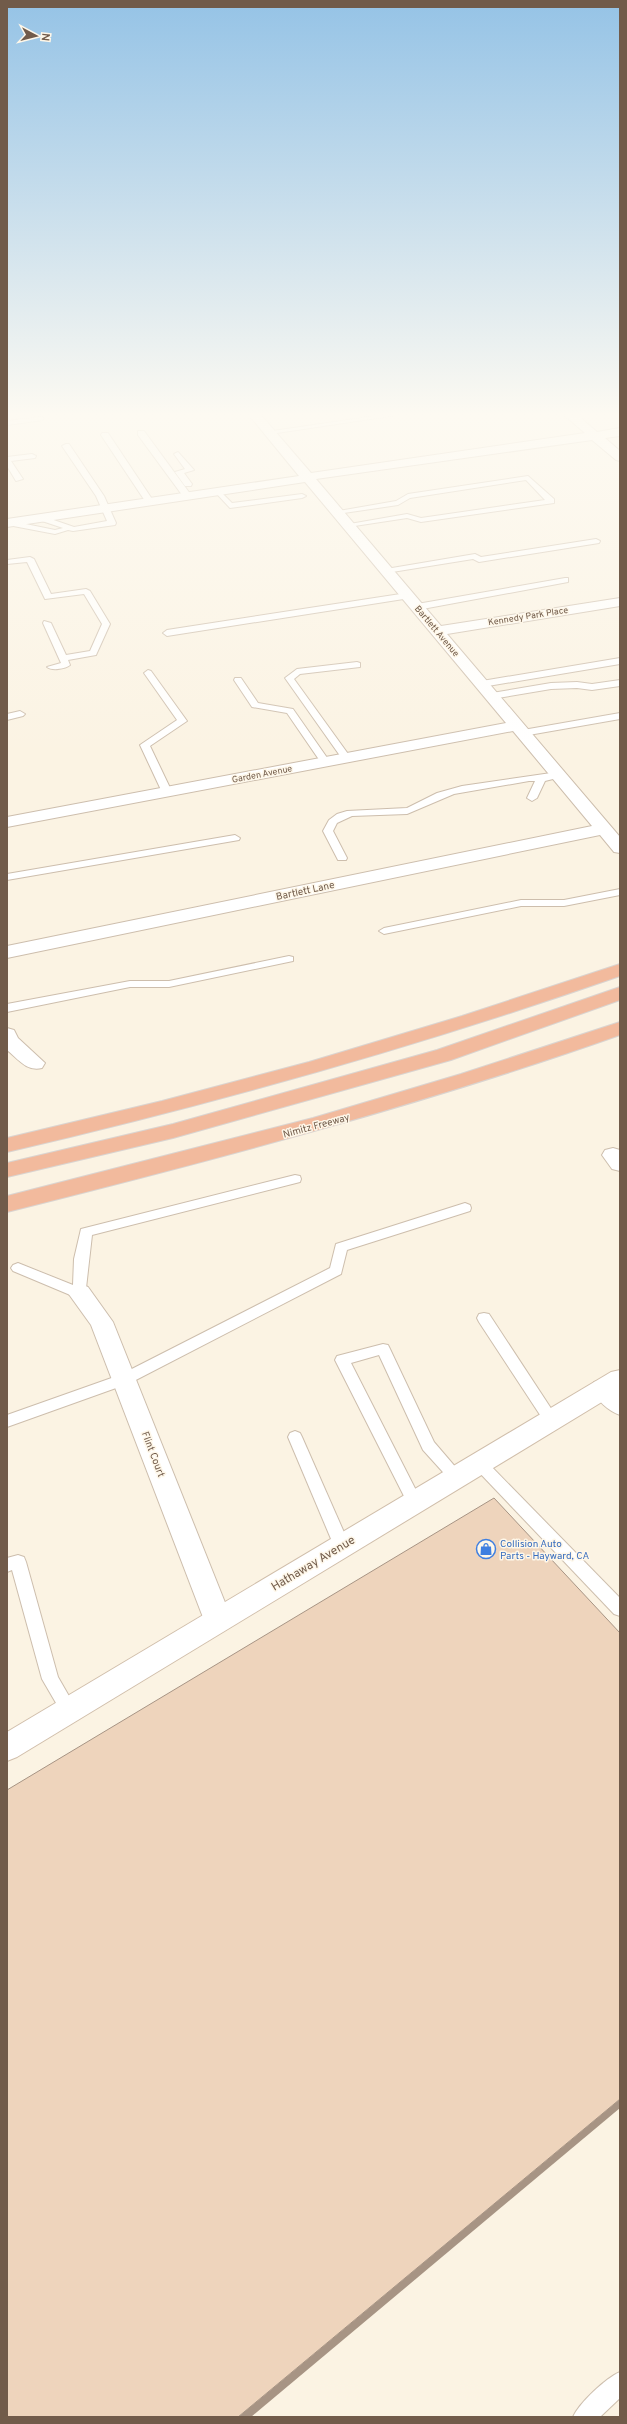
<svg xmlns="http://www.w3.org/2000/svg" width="627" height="2424" font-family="Overpass,sans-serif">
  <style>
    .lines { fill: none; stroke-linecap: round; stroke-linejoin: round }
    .lane-casing { stroke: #cdbead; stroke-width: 2 }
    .street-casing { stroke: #cdbead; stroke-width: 2 }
    .secondary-casing { stroke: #d0beaa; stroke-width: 2 }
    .highway-casing { stroke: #dad4d0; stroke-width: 2 }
    .lane { fill: #fff; fill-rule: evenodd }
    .street { fill: #fff; fill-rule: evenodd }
    .secondary { fill: #fff; fill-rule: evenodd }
    .highway { fill: #f2ba9d; fill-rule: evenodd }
    .shaded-wall { fill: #a79484 }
    .building { fill: #eed4bc; stroke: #a79484 }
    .labels { text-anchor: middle; stroke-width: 3; stroke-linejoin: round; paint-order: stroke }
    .far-street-label { font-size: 9px; fill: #715b4a; stroke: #fef7e9 }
    .street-label { font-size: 10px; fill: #715b4a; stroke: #fef7e9 }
    .shop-label { font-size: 10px; fill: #366cbe; stroke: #fef7e9; text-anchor: start }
    .near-street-label { font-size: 12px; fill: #715b4a; stroke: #fef7e9 }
  </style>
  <rect width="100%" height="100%" fill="#fbf3e3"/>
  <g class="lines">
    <defs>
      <g id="lane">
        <polygon points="382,415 397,415 270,434 266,432"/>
        <polygon points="41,417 43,418 43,420 7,425 7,421"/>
        <polygon points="138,431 144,431 191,495 191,499 185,499 138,435"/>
        <polygon points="102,433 108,433 154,502 153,504 147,504 101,435"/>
        <polygon points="66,444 69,444 104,496 116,523 115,525 73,531 68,530 55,534 8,525 8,521 11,521 55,530 63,528 39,520 39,516 42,516 74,527 107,521 96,496 62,446"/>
        <polygon points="178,452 194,470 184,473 192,484 191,486 185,486 175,472 185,469 174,454"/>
        <polygon points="32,454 36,456 35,458 11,461 23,479 16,481 7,466 7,457"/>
        <polygon points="528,476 554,499 554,503 421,522 407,518 348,527 344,525 407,514 421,518 545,500 526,480 410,498 398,505 337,514 333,512 396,501 408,494"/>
        <polygon points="219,490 232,503 302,494 306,496 302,498 230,508 215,492"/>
        <polygon points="596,539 600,541 599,543 479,562 473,559 386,573 382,571 386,569 475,554 481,557"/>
        <path d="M30,557l4,2 17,35 35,-5 4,2 20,33 -14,31 -28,5 2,5c-5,4 -18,6 -23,2l14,-4 -18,-40 1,-2 7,2 15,32 24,-4 12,-27 -18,-30 -39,5 -18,-37 -20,2v-4z"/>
        <polygon points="565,578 568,578 568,582 417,610 413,607 417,604"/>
        <polygon points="407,593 411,596 410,598 167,636 163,633 167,630"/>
        <polygon points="620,658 620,664 482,687 477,684 482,681"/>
        <polygon points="357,662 360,663 360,667 300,674 294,679 351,758 346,761 343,760 285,678 297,669"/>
        <polygon points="148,670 151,671 187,721 150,746 172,792 167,795 162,792 140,745 177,720 144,673"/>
        <polygon points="235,678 241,678 258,703 293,709 330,762 328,764 322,764 287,713 252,707 234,680"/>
        <polygon points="620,680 620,686 592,690 577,688 551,689 492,699 487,696 492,693 551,683 577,682 592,684"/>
        <polygon points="20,711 25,714 23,716 7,720 7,714"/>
        <polygon points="620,713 620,719 523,736 518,733 523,730"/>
        <polygon points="558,772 563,775 561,777 545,781 537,798 532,801 527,798 535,781 529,781 454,794 407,814 352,816 337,823 333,831 347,858 346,860 338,860 323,831 329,820 337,814 347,811 407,808 437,793 462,786"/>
        <polygon points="235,835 240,838 239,840 7,880 7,874"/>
        <polygon points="620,889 620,895 564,906 521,906 384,934 379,931 384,928 521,900 564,900"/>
        <polygon points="289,956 293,957 293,961 169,987 130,987 7,1012 7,1004 130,981 169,981"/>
        <polygon points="295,1175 300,1176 301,1179 300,1182 92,1235 85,1297 75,1297 13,1271 11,1268 13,1265 18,1263 73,1285 74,1259 81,1229"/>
        <polygon points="465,1203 470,1205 471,1208 470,1211 347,1250 341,1274 130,1383 7,1427 7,1415 120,1375 330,1268 336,1244"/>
        <polygon points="484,1313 489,1314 556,1416 558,1420 556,1424 551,1426 546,1424 479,1322 477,1318 479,1314"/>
        <polygon points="383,1344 388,1345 390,1349 434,1442 464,1477 461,1481 456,1483 451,1481 423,1450 379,1355 351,1363 422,1502 419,1506 414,1508 409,1506 335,1360 337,1356"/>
        <polygon points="295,1431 300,1433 302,1437 350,1546 347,1551 342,1553 337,1551 334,1546 288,1437 290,1433"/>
        <polygon points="479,1457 484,1459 620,1598 620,1616 614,1614 474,1467 472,1463 474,1459"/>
        <polygon points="18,1555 24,1557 26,1562 58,1677 77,1710 75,1715 69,1718 63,1715 42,1679 12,1570 7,1572 7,1558"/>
        <path d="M620,2372v26l-20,19h-27c6,-14 33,-39 47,-45z"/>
      </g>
      <g id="street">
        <polygon points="249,415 261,415 311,473 585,433 564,415 577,415 597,432 620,428 620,436 605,438 620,451 620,461 616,460 592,440 316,479 441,626 620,598 620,606 447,634 620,837 620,853 614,852 600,835 7,958 7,946 592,826 513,731 7,827 7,817 506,723 305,482 7,527 7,519 299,476"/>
        <path d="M7,1028l7,2 4,8 27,25 -3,5c-15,4 -24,-9 -35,-18z"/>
        <polygon points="613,1148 620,1150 620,1171 612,1169 602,1155 605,1150"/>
        <polygon points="80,1284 88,1287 113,1322 232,1620 228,1628 218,1632 208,1628 204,1620 91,1325 68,1293 72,1287"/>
        <path d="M603,1380l9,2 8,8v25c-12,-4 -23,-15 -29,-26l3,-7z"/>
      </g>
      <polygon id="secondary" points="620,1370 620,1391 17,1757 7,1761 7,1732 611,1372"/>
      <g id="highway">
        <path d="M620,964v12c-201,70 -406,128 -613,176v-14l155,-37 147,-39 153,-46z"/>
        <polygon points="620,987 620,1000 451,1060 173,1138 7,1177 7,1163 173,1124 437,1050"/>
        <path d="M620,1022v13c-201,71 -406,125 -613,177v-16l306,-78 148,-44z"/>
      </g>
    </defs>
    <use href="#lane" class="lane-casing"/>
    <use href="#street" class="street-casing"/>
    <use href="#secondary" class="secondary-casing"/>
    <use href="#highway" class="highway-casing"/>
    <use href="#lane" class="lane"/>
    <use href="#street" class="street"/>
    <use href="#secondary" class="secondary"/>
    <use href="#highway" class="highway"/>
  </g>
  <polygon class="shaded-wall" points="620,2099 620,2108 251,2417 238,2417"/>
  <polygon class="building" points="494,1498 620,1633 620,2099 238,2417 7,2417 7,1790"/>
  <linearGradient id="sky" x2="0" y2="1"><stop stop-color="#95c3e6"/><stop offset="0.55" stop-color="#fdfaf2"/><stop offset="1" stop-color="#fdfaf2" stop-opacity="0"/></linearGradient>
  <rect width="627" height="754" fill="url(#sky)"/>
  <defs>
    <symbol id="shop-ring" viewBox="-11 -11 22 22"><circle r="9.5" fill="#fef7e9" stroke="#3f7fe0" stroke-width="1.5"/><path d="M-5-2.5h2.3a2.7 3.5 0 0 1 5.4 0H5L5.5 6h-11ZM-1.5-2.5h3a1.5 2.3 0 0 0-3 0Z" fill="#3f7fe0"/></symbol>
  </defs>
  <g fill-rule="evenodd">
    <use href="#shop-ring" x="475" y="1538" width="22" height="22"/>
  </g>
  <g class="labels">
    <g class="far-street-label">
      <text transform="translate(528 616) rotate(-9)" y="3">Kennedy Park Place</text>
      <text transform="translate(437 631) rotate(50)" y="3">Bartlett Avenue</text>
      <text transform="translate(262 774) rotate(-11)" y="3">Garden Avenue</text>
    </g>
    <g class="street-label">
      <text transform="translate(305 890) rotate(-12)" y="4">Bartlett Lane</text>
      <text transform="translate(316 1125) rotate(-15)" y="4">Nimitz Freeway</text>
      <text transform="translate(154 1454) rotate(69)" y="4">Flint Court</text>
    </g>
    <g class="shop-label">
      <text x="500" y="1547">Collision Auto<tspan x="500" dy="12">Parts - Hayward, CA</tspan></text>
    </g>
    <g class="near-street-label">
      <text transform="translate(313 1563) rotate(-31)" y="4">Hathaway Avenue</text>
    </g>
  </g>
  <rect width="627" height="2424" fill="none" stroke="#715b4a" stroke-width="16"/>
  <g transform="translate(36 36) rotate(97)" stroke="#fef7e9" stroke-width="3" paint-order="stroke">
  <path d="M0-3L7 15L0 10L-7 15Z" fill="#715b4a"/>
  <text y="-6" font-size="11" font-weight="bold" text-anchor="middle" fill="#715b4a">N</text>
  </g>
</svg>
